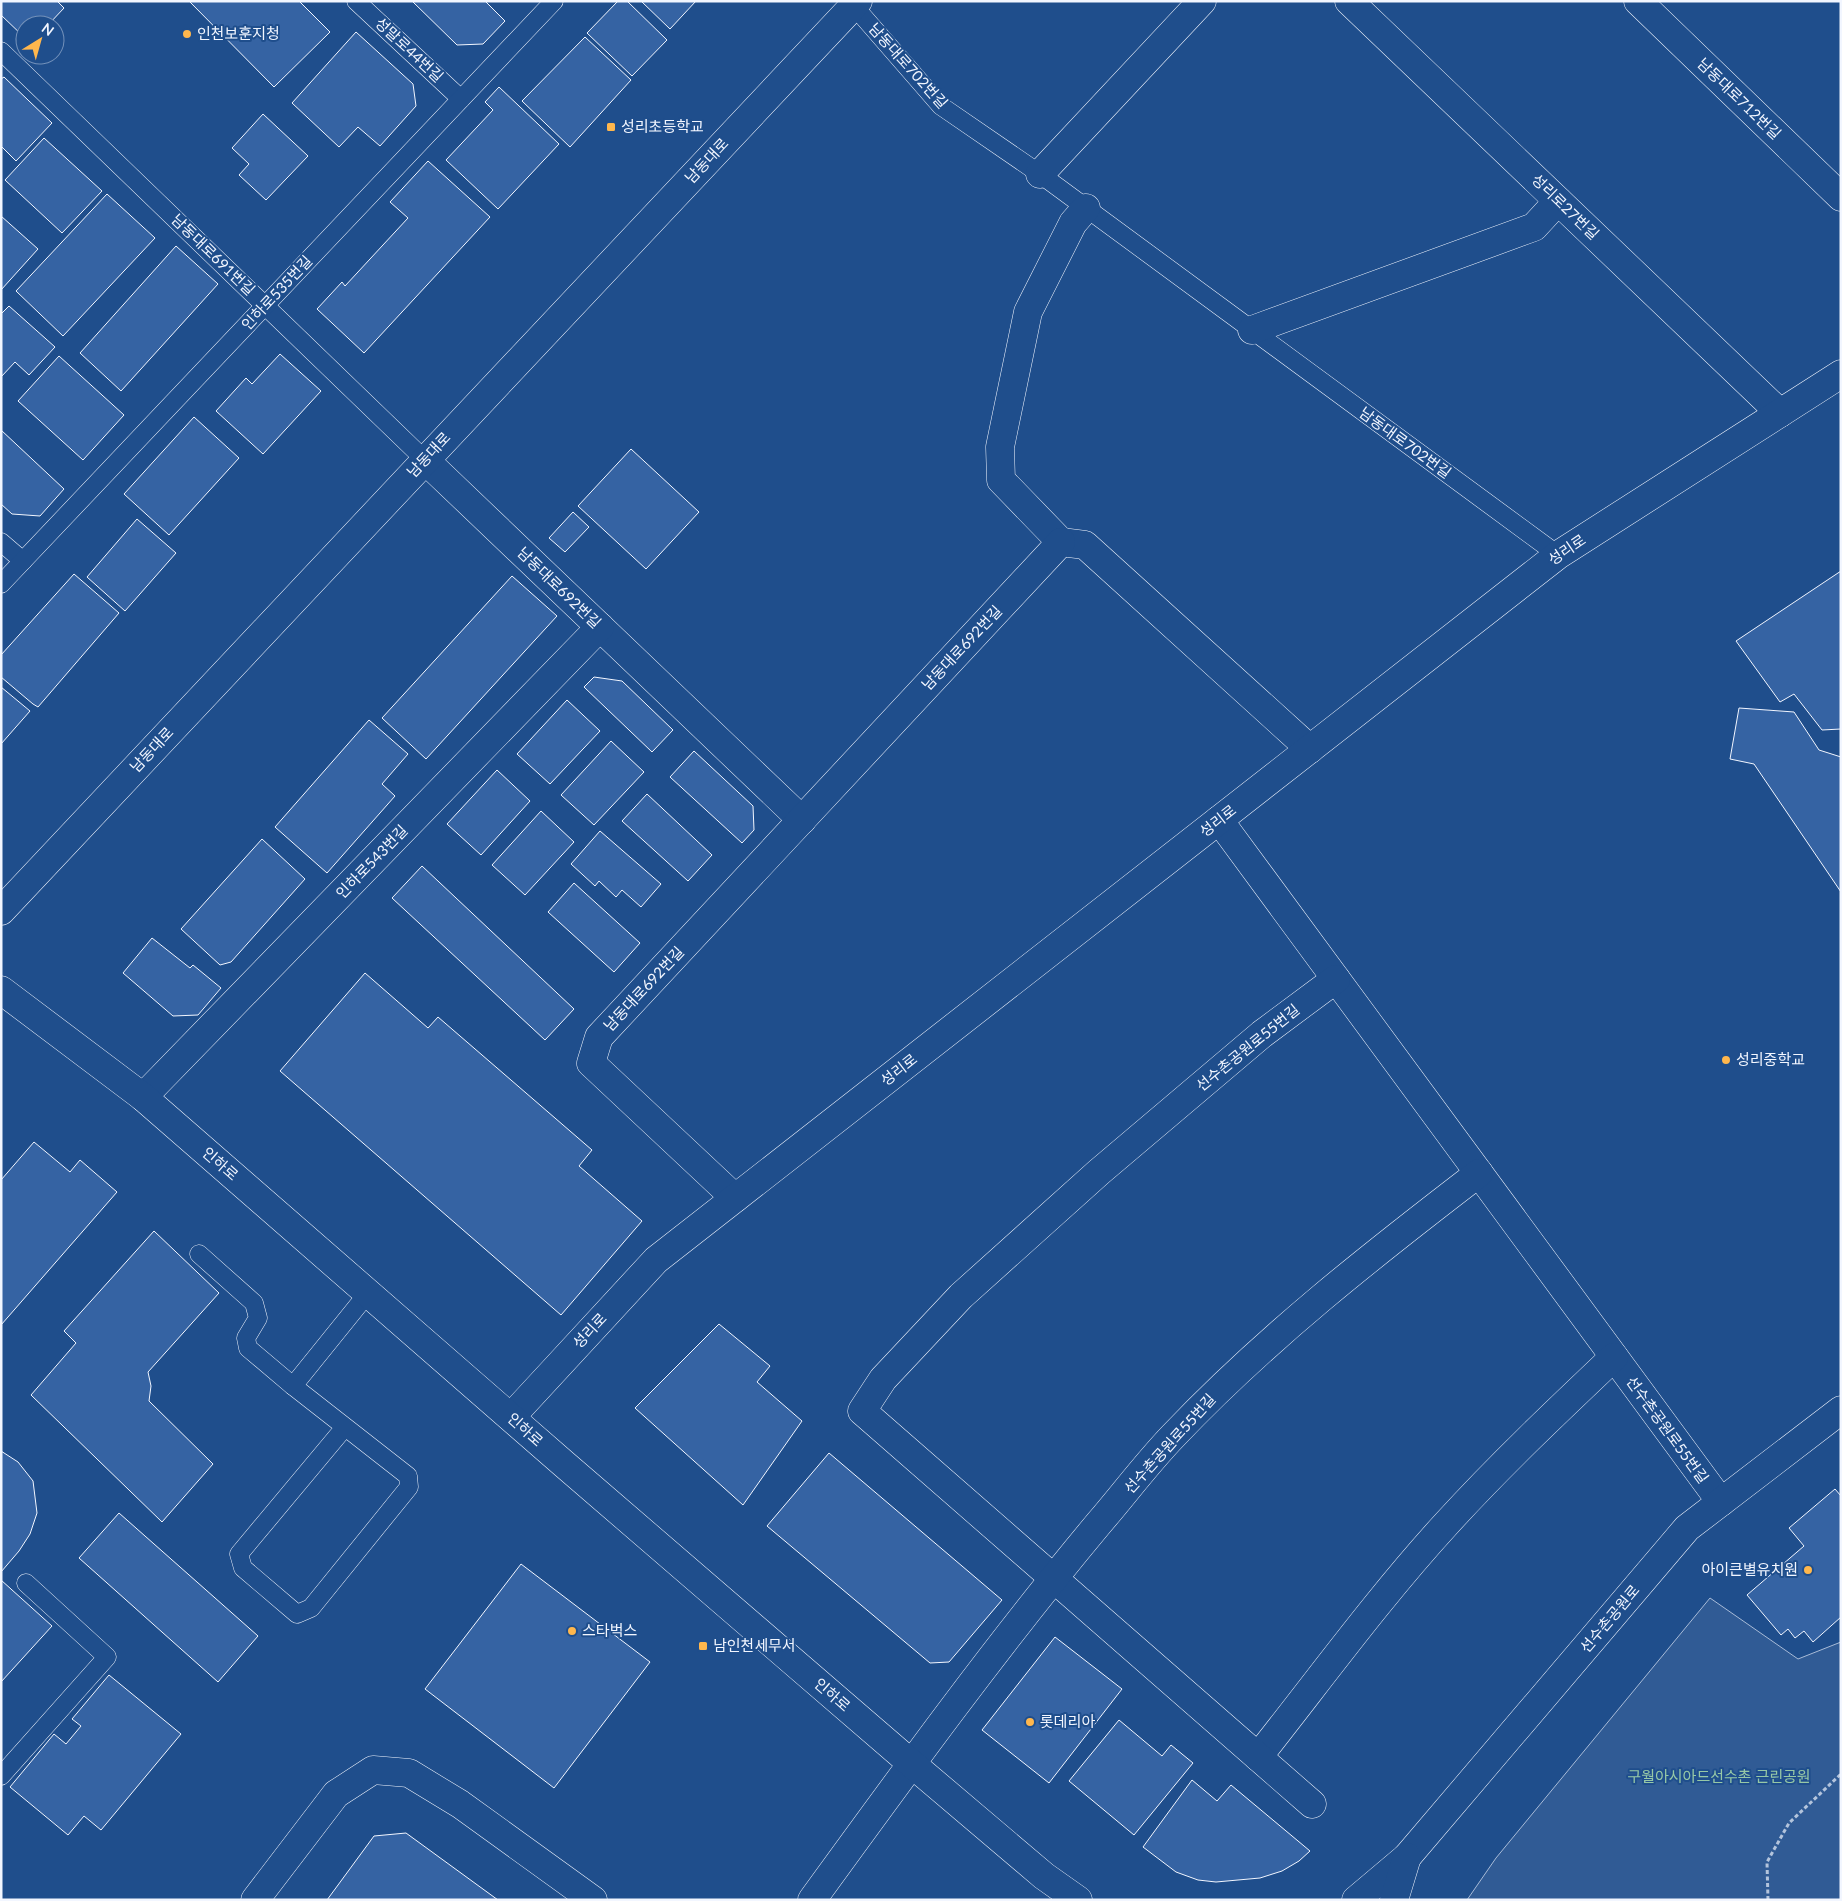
<svg xmlns="http://www.w3.org/2000/svg" width="1842" height="1901" font-family="Lato,'Noto Sans KR',sans-serif">
  <style>
    .built { fill: #305b95; stroke: #a8bbd7 }
    .building { fill: #3563a3; stroke: #f2f6ff }
    .lines { fill: none; stroke-linecap: round; stroke-linejoin: round }
    .service-casing { stroke: #f2f6ff; stroke-width: 19 }
    .minor-casing { stroke: #f2f6ff; stroke-width: 29 }
    .secondary-casing { stroke: #f2f6ff; stroke-width: 29 }
    .path { stroke: #b3c4dc; stroke-width: 3; stroke-dasharray: 4 2.5; stroke-linecap: butt }
    .service { stroke: #1f4e8c; stroke-width: 18 }
    .minor { stroke: #1f4e8c; stroke-width: 28 }
    .secondary { stroke: #1f4e8c; stroke-width: 28 }
    .poi-dot { fill: #ffb74d; stroke: #1f4e8c; stroke-width: 2 }
    .labels { text-anchor: middle; stroke-width: 4; stroke-linejoin: round; paint-order: stroke }
    .poi-label { font-size: 15px; fill: #f2f6ff; stroke: #1f4e8c; text-anchor: start }
    .street-label { font-size: 15px; fill: #f2f6ff; stroke: #1f4e8c }
    .park-label { font-size: 15px; fill: #97c8a6; stroke: #1f4e8c }
  </style>
  <rect width="100%" height="100%" fill="#1f4e8c"/>
  <polygon class="built" points="1710,1598 1798,1659 1841,1642 1841,1900 1467,1900 1496,1858"/>
  <g class="building">
    <polygon points="1,1 57,1 64,8 48,25 25,25 25,38 1,15"/>
    <polygon points="189,1 299,1 330,32 274,87"/>
    <polygon points="412,1 485,1 505,21 483,44 457,45"/>
    <polygon points="618,1 627,1 667,40 632,76 587,33"/>
    <polygon points="641,1 696,1 670,29"/>
    <polygon points="356,32 413,84 416,106 380,146 358,127 339,147 292,103"/>
    <polygon points="585,37 631,80 570,147 522,101"/>
    <polygon points="4,77 52,123 16,161 1,146 1,79"/>
    <polygon points="499,87 559,144 498,209 446,160 493,110 485,102"/>
    <polygon points="263,114 308,156 266,200 239,175 249,164 232,148"/>
    <polygon points="44,138 102,191 62,233 5,180"/>
    <polygon points="428,161 490,217 364,353 317,309 342,282 345,286 408,218 390,202"/>
    <polygon points="107,194 155,238 63,336 16,291"/>
    <polygon points="1,216 38,249 1,290"/>
    <polygon points="176,246 218,284 121,391 80,353"/>
    <polygon points="9,306 55,347 29,375 15,362 1,377 1,314"/>
    <polygon points="280,354 321,391 263,454 216,411 246,378 252,384"/>
    <polygon points="59,356 124,415 83,460 18,401"/>
    <polygon points="194,417 239,458 169,535 124,494"/>
    <polygon points="1,430 64,489 40,516 12,514 1,504"/>
    <polygon points="631,449 699,512 646,569 578,506"/>
    <polygon points="573,512 589,527 565,552 549,538"/>
    <polygon points="137,519 176,553 125,611 87,577"/>
    <polygon points="1841,571 1841,729 1822,730 1794,694 1780,702 1736,641"/>
    <polygon points="74,574 119,613 38,707 33,704 1,677 1,655"/>
    <polygon points="512,576 557,616 426,759 382,718"/>
    <polygon points="594,677 622,681 673,730 652,752 584,687"/>
    <polygon points="1,687 30,711 1,744"/>
    <polygon points="567,700 600,731 550,784 517,754"/>
    <polygon points="1739,708 1794,712 1819,750 1841,757 1841,892 1754,764 1730,759"/>
    <polygon points="369,720 408,754 382,784 395,796 327,873 275,827"/>
    <polygon points="611,741 644,772 594,825 561,795"/>
    <polygon points="694,751 753,806 754,830 742,843 670,777"/>
    <polygon points="497,770 530,801 481,855 447,824"/>
    <polygon points="647,794 712,855 688,881 622,821"/>
    <polygon points="541,811 574,842 525,895 492,865"/>
    <polygon points="600,831 661,884 641,907 622,890 616,897 599,881 595,886 571,864"/>
    <polygon points="262,839 305,879 231,962 220,965 181,929"/>
    <polygon points="422,866 574,1009 545,1040 392,898"/>
    <polygon points="574,883 640,943 614,972 548,912"/>
    <polygon points="152,938 190,968 193,965 221,988 198,1015 173,1016 123,973"/>
    <polygon points="365,973 428,1028 438,1017 592,1150 579,1166 642,1221 561,1315 280,1071"/>
    <polygon points="34,1142 70,1172 80,1160 117,1192 1,1325 1,1180"/>
    <polygon points="154,1231 219,1293 148,1372 151,1386 149,1401 213,1464 162,1522 31,1395 76,1343 64,1331"/>
    <polygon points="719,1324 770,1366 757,1382 802,1421 743,1505 635,1408"/>
    <polygon points="1,1451 18,1462 33,1481 37,1513 30,1534 19,1551 1,1572"/>
    <polygon points="829,1453 1002,1600 949,1662 930,1663 767,1526"/>
    <polygon points="1835,1489 1841,1496 1841,1617 1813,1642 1804,1631 1795,1638 1788,1629 1781,1635 1747,1595 1804,1546 1789,1528"/>
    <polygon points="119,1513 258,1636 218,1682 79,1558"/>
    <polygon points="521,1564 650,1662 554,1788 425,1689"/>
    <polygon points="1,1580 52,1626 1,1682"/>
    <polygon points="1055,1637 1122,1689 1049,1783 982,1730"/>
    <polygon points="109,1675 181,1734 101,1830 84,1816 68,1835 10,1787 54,1734 66,1744 81,1726 72,1719"/>
    <polygon points="1119,1720 1162,1756 1171,1745 1193,1763 1134,1835 1069,1781"/>
    <polygon points="1192,1780 1217,1801 1231,1785 1310,1851 1299,1861 1282,1871 1260,1878 1216,1882 1198,1880 1176,1872 1143,1847"/>
    <polygon points="406,1833 498,1900 327,1900 374,1836"/>
  </g>
  <g class="lines">
    <defs>
      <g id="service">
        <polyline points="356,1 461,99"/>
        <polyline points="854,6 941,106 1040,174 1558,555"/>
        <polyline points="1,51 425,460"/>
        <polyline points="1,542 23,561"/>
        <polyline points="1,584 554,1"/>
        <polyline points="199,1254 254,1303 258,1318 246,1338 248,1348 293,1386 408,1476 409,1487 311,1608 297,1614 243,1568 239,1554 345,1427"/>
        <polyline points="293,1386 368,1293"/>
        <polyline points="1,1776 107,1657 26,1583"/>
      </g>
      <g id="minor">
        <polyline points="1349,1 1780,413"/>
        <polyline points="1638,1 1841,197"/>
        <polyline points="1040,174 1202,1"/>
        <polyline points="1252,330 1534,227 1558,201"/>
        <polyline points="425,460 802,820"/>
        <polyline points="1061,542 1001,480 1000,447 1028,312 1073,223 1086,208"/>
        <polyline points="1061,542 1085,545 1310,749"/>
        <polyline points="1219,820 1721,1502"/>
        <polyline points="143,1097 600,627"/>
        <polyline points="735,1198 591,1063 599,1037 1061,542"/>
        <polyline points="511,1417 656,1260 1558,555 1841,374"/>
        <path d="M1258,1757c61,-77 122,-161 189,-234 53,-58 110,-112 167,-166"/>
        <polyline points="1312,1804 862,1411 883,1379 961,1296 1099,1172 1262,1034 1336,979"/>
        <polyline points="255,1900 336,1794 373,1770 409,1773 460,1804 593,1900"/>
        <path d="M812,1900c93,-128 186,-256 287,-377 25,-29 48,-60 74,-87 93,-98 199,-181 306,-263"/>
        <polyline points="1356,1900 1407,1857 1687,1528 1841,1410"/>
        <polyline points="1394,1900 1407,1857"/>
      </g>
      <g id="secondary">
        <polyline points="1,911 858,1"/>
        <polyline points="1,990 143,1097 564,1464 912,1764 1044,1876 1078,1900"/>
      </g>
    </defs>
    <use href="#service" class="service-casing"/>
    <use href="#minor" class="minor-casing"/>
    <use href="#secondary" class="secondary-casing"/>
    <polyline class="path" points="1768,1900 1767,1862 1789,1823 1841,1774"/>
    <use href="#service" class="service"/>
    <use href="#minor" class="minor"/>
    <use href="#secondary" class="secondary"/>
  </g>
  <g class="poi-dot">
    <circle cx="187" cy="34" r="5"/>
    <rect x="606" y="122" width="10" height="10" rx="2.5"/>
    <circle cx="1726" cy="1060" r="5"/>
    <circle cx="1808" cy="1570" r="5"/>
    <circle cx="572" cy="1631" r="5"/>
    <rect x="698" y="1641" width="10" height="10" rx="2.5"/>
    <circle cx="1030" cy="1722" r="5"/>
  </g>
  <g class="labels">
    <g class="poi-label">
      <text x="197" y="39">인천보훈지청</text>
      <text x="621" y="132">성리초등학교</text>
      <text x="1736" y="1065">성리중학교</text>
      <text x="1798" y="1575" text-anchor="end">아이큰별유치원</text>
      <text x="582" y="1636">스타벅스</text>
      <text x="713" y="1651">남인천세무서</text>
      <text x="1040" y="1727">롯데리아</text>
    </g>
    <g class="street-label">
      <text transform="translate(409 50) rotate(43)" y="5">성말로44번길</text>
      <text transform="translate(908 66) rotate(48)" y="5">남동대로702번길</text>
      <text transform="translate(1739 99) rotate(44)" y="5">남동대로712번길</text>
      <text transform="translate(707 161) rotate(-47)" y="5">남동대로</text>
      <text transform="translate(1565 207) rotate(44)" y="5">성리로27번길</text>
      <text transform="translate(213 255) rotate(44)" y="5">남동대로691번길</text>
      <text transform="translate(277 293) rotate(-47)" y="5">인하로535번길</text>
      <text transform="translate(1405 443) rotate(36)" y="5">남동대로702번길</text>
      <text transform="translate(429 455) rotate(-47)" y="5">남동대로</text>
      <text transform="translate(1567 550) rotate(-34)" y="5">성리로</text>
      <text transform="translate(559 588) rotate(44)" y="5">남동대로692번길</text>
      <text transform="translate(962 648) rotate(-47)" y="5">남동대로692번길</text>
      <text transform="translate(152 750) rotate(-47)" y="5">남동대로</text>
      <text transform="translate(1218 821) rotate(-38)" y="5">성리로</text>
      <text transform="translate(372 862) rotate(-46)" y="5">인하로543번길</text>
      <text transform="translate(644 989) rotate(-47)" y="5">남동대로692번길</text>
      <text transform="translate(1248 1048) rotate(-39)" y="5">선수촌공원로55번길</text>
      <text transform="translate(899 1070) rotate(-38)" y="5">성리로</text>
      <text transform="translate(220 1164) rotate(41)" y="5">인하로</text>
      <text transform="translate(590 1331) rotate(-47)" y="5">성리로</text>
      <text transform="translate(525 1430) rotate(42)" y="5">인하로</text>
      <text transform="translate(1667 1430) rotate(54)" y="5">선수촌공원로55번길</text>
      <text transform="translate(1170 1444) rotate(-48)" y="5">선수촌공원로55번길</text>
      <text transform="translate(1610 1619) rotate(-50)" y="5">선수촌공원로</text>
      <text transform="translate(832 1695) rotate(41)" y="5">인하로</text>
    </g>
    <g class="park-label">
      <text x="1719" y="1782">구월아시아드선수촌 근린공원</text>
    </g>
  </g>
  <rect width="1842" height="1901" fill="none" stroke="#f2f6ff" stroke-width="5"/>
  <g transform="translate(40 40) rotate(37)"><circle r="24" fill="#1f4e8c" stroke="#7391ba"/>
  <path d="M0-4L9 19L0 12L-9 19Z" fill="#ffb74d"/>
  <text y="-8" font-size="14" font-weight="bold" text-anchor="middle" fill="#f2f6ff">N</text>
  </g>
</svg>
